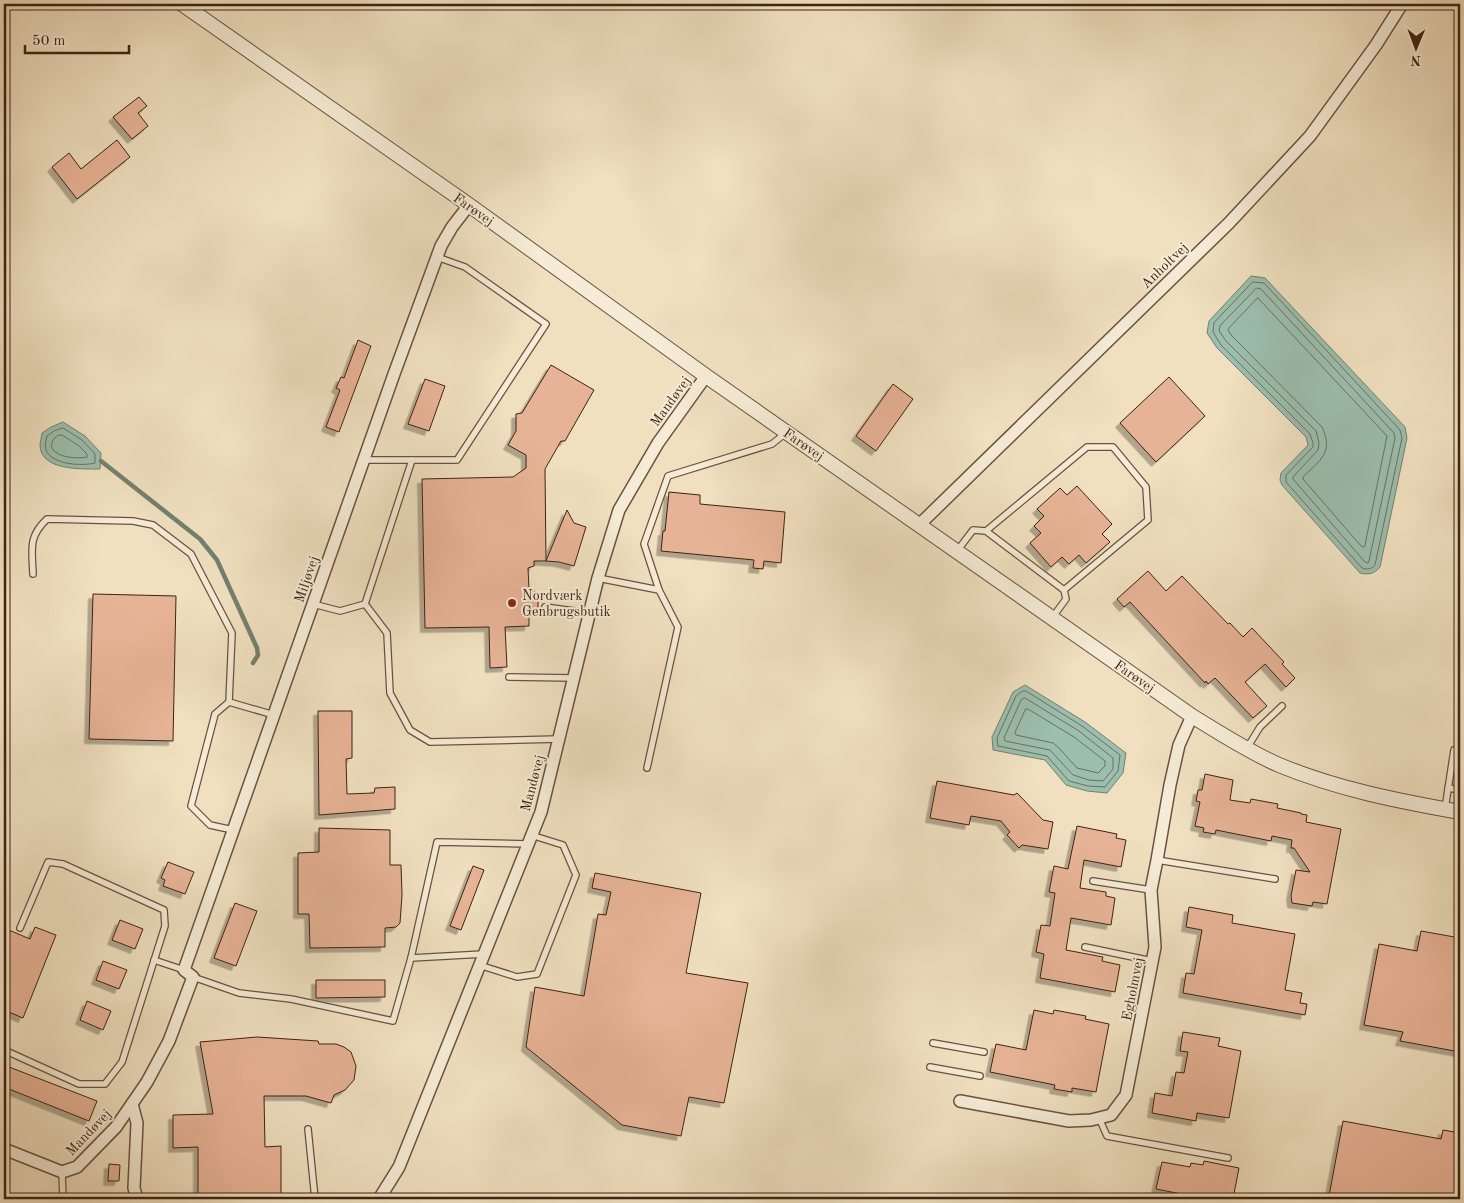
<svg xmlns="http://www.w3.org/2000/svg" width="1464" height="1203" font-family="'Old Standard TT',serif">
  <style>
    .water { fill: #9bbead; stroke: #75806f }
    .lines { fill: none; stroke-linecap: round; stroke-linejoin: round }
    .shore { stroke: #6c7060; stroke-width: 1 }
    .stream { stroke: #75806f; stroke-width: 4.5 }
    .building { fill: #e7b396; stroke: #3d2312; filter: url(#shadow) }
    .service-casing { stroke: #6a523e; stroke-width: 8 }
    .minor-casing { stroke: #6a523e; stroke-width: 14 }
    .tertiary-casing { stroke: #6a523e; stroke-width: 16 }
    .service { stroke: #f5ebd6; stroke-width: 5.5 }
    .minor { stroke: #f5ebd6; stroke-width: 11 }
    .tertiary { stroke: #f5ebd6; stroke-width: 14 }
    .poi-dot { fill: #8f2418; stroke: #f5ebd6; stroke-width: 2 }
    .labels { text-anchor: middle; stroke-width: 4; stroke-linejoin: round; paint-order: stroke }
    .street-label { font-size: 14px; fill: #3d2312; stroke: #f5ebd6 }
    .poi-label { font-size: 14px; fill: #3d2312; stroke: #f5ebd6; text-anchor: start }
  </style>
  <defs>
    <filter id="shadow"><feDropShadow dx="-4.5" dy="4.5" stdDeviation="0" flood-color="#0004"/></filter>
  </defs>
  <rect width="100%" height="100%" fill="#f0e0c0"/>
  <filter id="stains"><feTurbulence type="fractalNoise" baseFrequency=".004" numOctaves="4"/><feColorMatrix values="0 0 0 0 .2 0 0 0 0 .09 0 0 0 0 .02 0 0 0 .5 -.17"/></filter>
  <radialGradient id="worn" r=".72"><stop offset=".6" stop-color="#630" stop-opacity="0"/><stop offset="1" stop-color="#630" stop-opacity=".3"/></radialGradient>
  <g class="water">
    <path d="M1251,276l14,2 140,149 2,11 -27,129c-6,7 -11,8 -20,6l-78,-88 -2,-5 1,-7 27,-28 -2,-8 -89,-89 -10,-15 2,-12z"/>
    <path d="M63,422l22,14 16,17 -1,16c-17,0 -60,2 -60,-24 0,-4 2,-8 2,-12l9,-6z"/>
    <polygon points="1025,685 1085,722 1126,753 1123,773 1107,793 1087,791 1066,785 1045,760 993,750 992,737 1013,692"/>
  </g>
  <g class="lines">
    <g class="shore">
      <path d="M1253,282l11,1 136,147 2,8 -27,127c-3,4 -8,5 -13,3l-76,-86v-7l27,-28v-4l-3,-9 -89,-89 -8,-13 1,-9z"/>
      <polygon points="1257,288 1261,289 1394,433 1395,438 1369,561 1368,563 1365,562 1293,479 1293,477 1318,450 1319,443 1316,431 1226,341 1219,331 1220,326"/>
      <path d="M1258,298l129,138 -22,109 -1,2 -3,-1 -58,-67v-2c17,-17 31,-24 19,-50l-90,-91 -4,-6 1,-2z"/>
      <path d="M63,428l19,12 13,14v9c-13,3 -40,2 -48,-11 -3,-5 -1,-11 0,-16l7,-5z"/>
      <path d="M62,435l16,10 9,9v3c-9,2 -30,1 -35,-9 -1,-3 0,-6 1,-8l4,-4z"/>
      <polygon points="1023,691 1026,691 1082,726 1120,755 1118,771 1105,787 1088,786 1069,781 1047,756 998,746 997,738 1016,696"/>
      <polygon points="1025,698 1079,731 1113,758 1113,769 1103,781 1089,780 1073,775 1050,750 1005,741 1004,738 1021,700"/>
      <polygon points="1026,709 1028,709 1074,737 1105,761 1105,766 1098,773 1077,768 1059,748 1053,743 1016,735 1015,733"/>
    </g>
    <polyline class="stream" points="101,461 200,539 217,560 257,648 258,655 253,663"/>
  </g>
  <g class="building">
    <polygon points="139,97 147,106 138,113 148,126 132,139 113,117"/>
    <polygon points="117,140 130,157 77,199 52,167 69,153 81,169"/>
    <polygon points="358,340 371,346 339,432 326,427 340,390 336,388 341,377 344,378"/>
    <polygon points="551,365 594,390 565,441 561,441 545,469 546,561 534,561 534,566 528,568 529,589 533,590 534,591 538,593 538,611 529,613 529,626 505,627 507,667 490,668 489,627 425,628 422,479 513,477 526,468 526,455 508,445 516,431 516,414 522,413"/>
    <polygon points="1169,377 1205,416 1156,462 1120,423"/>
    <polygon points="425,379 445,386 429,431 408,424"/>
    <polygon points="893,384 913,399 876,451 856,436"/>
    <polygon points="1077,486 1112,524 1102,534 1110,542 1086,563 1079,555 1069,564 1062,557 1051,567 1030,543 1041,533 1034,526 1044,516 1037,509 1060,488 1067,495"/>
    <polygon points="669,492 700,495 700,504 785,512 781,563 764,561 763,569 753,568 754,560 661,551 663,531 665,531"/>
    <polygon points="567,510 574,523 586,527 574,566 559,562 546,561"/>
    <polygon points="1148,571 1166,591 1182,576 1228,624 1230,623 1243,637 1252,628 1284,662 1282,664 1295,678 1286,687 1265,664 1245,682 1267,706 1253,718 1215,678 1208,684 1206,681 1205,683 1130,602 1124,607 1117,599"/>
    <polygon points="93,594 176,596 173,741 89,739"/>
    <polygon points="318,711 352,711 352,758 346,759 347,794 374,793 375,788 395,787 395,809 319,815"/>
    <polygon points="1205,774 1233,780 1230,800 1250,803 1251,799 1278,804 1277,808 1301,813 1301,814 1307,815 1306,822 1341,829 1327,904 1313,902 1312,906 1292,903 1291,896 1296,870 1310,872 1294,848 1291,848 1292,840 1272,836 1271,841 1216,830 1215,834 1203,832 1204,828 1195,826 1200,802 1196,801 1198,790 1202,790"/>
    <polygon points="937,781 1014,795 1017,793 1043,820 1053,822 1048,849 1022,845 1019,848 1007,835 1010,832 1001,821 971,816 969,825 930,818"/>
    <polygon points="1077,826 1117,834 1116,838 1126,840 1121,867 1084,860 1080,888 1106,892 1106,896 1115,898 1111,925 1071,918 1066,950 1103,957 1102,961 1120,965 1115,992 1040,978 1044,954 1036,952 1041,925 1050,926 1055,893 1049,892 1054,866 1068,869"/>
    <polygon points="319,828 390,830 390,865 401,865 402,895 400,923 396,927 385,928 385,947 310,948 309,914 298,914 298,853 319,852"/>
    <polygon points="168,862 194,872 185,894 163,886 165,880 161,878"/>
    <polygon points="473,866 484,870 461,930 450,926"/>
    <polygon points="595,873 701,893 686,973 748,983 724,1103 689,1097 681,1136 622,1125 526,1047 535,987 584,996 598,914 606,915 611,892 592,888"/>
    <polygon points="235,903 257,911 236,966 214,958"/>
    <polygon points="1189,907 1233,915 1232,923 1295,934 1285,990 1302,993 1300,1003 1307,1004 1305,1015 1183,993 1186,973 1194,974 1202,930 1186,927"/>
    <polygon points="120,920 143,929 135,949 112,940"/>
    <polygon points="35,927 56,935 23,1018 4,1010 4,928 30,939"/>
    <polygon points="1421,931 1460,938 1460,1052 1400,1041 1403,1032 1364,1025 1379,944 1417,951"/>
    <polygon points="103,961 127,970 119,989 96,980"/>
    <polygon points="316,980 385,980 385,997 316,998"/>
    <polygon points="87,1001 111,1011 103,1030 80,1020"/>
    <polygon points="1034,1010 1053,1014 1054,1010 1086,1016 1085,1019 1109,1024 1096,1092 1072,1088 1072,1092 1054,1089 1055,1085 990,1072 996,1044 1026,1050"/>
    <polygon points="1183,1032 1220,1038 1218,1046 1241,1051 1229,1118 1197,1113 1196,1121 1152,1113 1155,1093 1172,1096 1176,1072 1184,1073 1188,1052 1180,1051"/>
    <polygon points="257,1037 318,1041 319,1044 336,1044 344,1047 351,1052 356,1066 354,1080 345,1090 334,1095 331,1103 306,1096 264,1096 265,1147 281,1146 281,1196 198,1197 198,1147 173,1148 173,1115 213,1114 200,1042"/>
    <polygon points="4,1065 97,1101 89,1121 4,1087"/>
    <polygon points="1343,1121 1441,1139 1443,1130 1460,1133 1460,1199 1348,1199 1329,1196"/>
    <polygon points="1204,1161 1239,1168 1233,1199 1196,1199 1197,1197 1156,1189 1162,1162 1190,1167 1191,1163 1203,1165"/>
    <polygon points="109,1164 120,1165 119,1181 108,1181"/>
  </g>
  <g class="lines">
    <defs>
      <g id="service">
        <polyline points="364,460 457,460 546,324 465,267 437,257"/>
        <polyline points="412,460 365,604 387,633 390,693 410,730 430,742 559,739"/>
        <polyline points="986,531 1087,447 1113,447 1146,487 1148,520 1064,590"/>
        <polyline points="957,551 973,530 986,531 1064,590 1066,599 1052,618"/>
        <path d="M33,574c-1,-25 -5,-37 14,-55l86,2 20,4 38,29 41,79 -3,69"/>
        <polyline points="598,578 659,590 678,627 647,768"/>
        <polyline points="659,590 644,544 668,476 772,444 787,432"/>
        <polyline points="313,604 340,611 365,604"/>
        <polyline points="545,607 589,613"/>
        <polyline points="509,677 574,678"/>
        <polyline points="1247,748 1260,727 1282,706"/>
        <polyline points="1448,788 1460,790"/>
        <polyline points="1445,809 1454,750"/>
        <polyline points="233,830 210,825 191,806 215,714 229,702 274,715"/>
        <polyline points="1157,860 1275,879"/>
        <polyline points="1093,881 1151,890"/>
        <polyline points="1085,947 1152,961"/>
        <polyline points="411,958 484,954"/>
        <polyline points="154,960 184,970"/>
        <polyline points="479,965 517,977 537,974 576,875 563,845 531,835"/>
        <polyline points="193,977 239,993 291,999 393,1021 411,958 437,842 528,844"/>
        <polyline points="933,1043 984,1052"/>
        <polyline points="4,1050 79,1084 105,1084 122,1062 165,926 164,910 63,864 48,862 20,928"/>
        <polyline points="930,1067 980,1076"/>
        <polyline points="1099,1118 1107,1136 1228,1158"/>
        <polyline points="308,1129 315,1199"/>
        <polyline points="62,1172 63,1199"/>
      </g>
      <g id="minor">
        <polyline points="919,525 1229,223 1310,136 1376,45 1402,4"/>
        <polyline points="960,1101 1069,1121 1091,1120 1111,1115 1126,1095 1155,947 1151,890 1157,860 1170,785 1179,745 1192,716"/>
        <polyline points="132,1104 137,1123 134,1188 137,1199"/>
        <polyline points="4,1149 62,1172 77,1167 116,1127 147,1082 169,1041 193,977 184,970 394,374 441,246 452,227 469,205"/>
        <polyline points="379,1199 399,1167 541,812 598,578 619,510 658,443 706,376"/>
      </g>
      <path id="tertiary" d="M182,4l287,201 237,171 486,340c28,17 57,36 87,49 58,24 119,36 181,47"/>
    </defs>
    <use href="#service" class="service-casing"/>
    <use href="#minor" class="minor-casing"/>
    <use href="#tertiary" class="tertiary-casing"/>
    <use href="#service" class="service"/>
    <use href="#minor" class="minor"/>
    <use href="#tertiary" class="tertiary"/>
  </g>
  <circle class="poi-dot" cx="512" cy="603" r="5"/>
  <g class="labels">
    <g class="street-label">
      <text transform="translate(474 209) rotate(35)" y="5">Farøvej</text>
      <text transform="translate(1164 265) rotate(-44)" y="5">Anholtvej</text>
      <text transform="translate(670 401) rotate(-54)" y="5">Mandøvej</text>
      <text transform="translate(804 444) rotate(35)" y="5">Farøvej</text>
      <text transform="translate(306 579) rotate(-71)" y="5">Miljøvej</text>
      <text transform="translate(1135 676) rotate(35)" y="5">Farøvej</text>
      <text transform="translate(532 783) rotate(-75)" y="5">Mandøvej</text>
      <text transform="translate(1132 989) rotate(-79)" y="5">Egholmvej</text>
      <text transform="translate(88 1132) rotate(-46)" y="5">Mandøvej</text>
    </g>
    <g class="poi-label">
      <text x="522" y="600">Nordværk<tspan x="522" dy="16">Genbrugsbutik</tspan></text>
    </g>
  </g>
  <rect width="1464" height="1203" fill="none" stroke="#f0e0c0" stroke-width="20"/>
  <rect x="5" y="5" width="1454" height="1193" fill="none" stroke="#3d2312" stroke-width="2.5"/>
  <rect x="10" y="10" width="1444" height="1183" fill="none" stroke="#3d2312"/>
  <g transform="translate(1416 48) rotate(181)" stroke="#f5ebd6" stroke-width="4" paint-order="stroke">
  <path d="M0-4L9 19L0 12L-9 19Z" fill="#3d2312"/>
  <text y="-8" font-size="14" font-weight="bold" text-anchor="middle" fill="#3d2312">N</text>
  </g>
  <path d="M25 45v8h104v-8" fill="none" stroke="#3d2312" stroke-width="2.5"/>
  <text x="32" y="45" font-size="15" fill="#3d2312" stroke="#f5ebd6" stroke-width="4" paint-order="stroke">50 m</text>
  <rect width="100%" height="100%" filter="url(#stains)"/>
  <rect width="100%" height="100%" fill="url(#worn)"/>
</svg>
